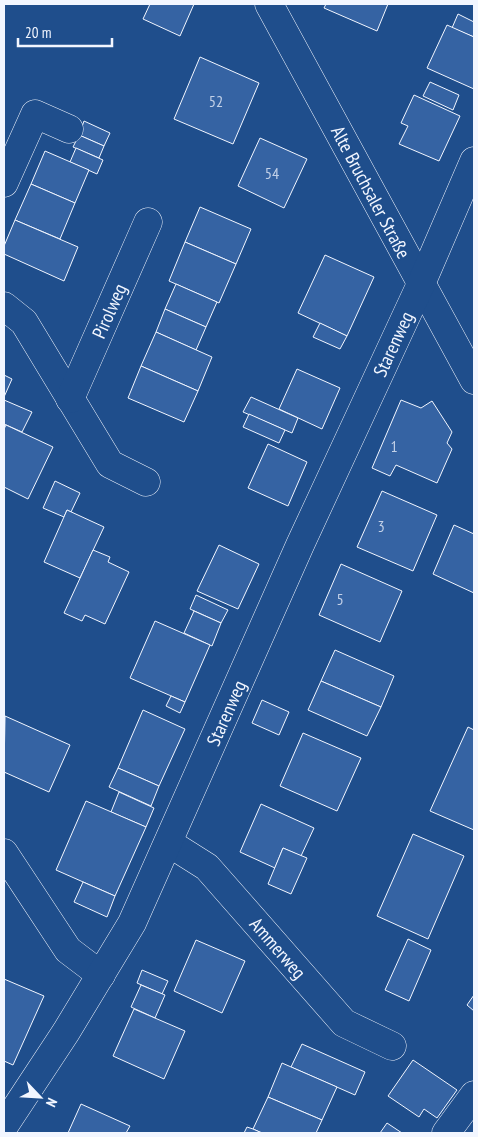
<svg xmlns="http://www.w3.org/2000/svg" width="478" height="1137" font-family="'PT Sans Narrow',sans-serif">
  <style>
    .building { fill: #3563a3; stroke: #f2f6ff }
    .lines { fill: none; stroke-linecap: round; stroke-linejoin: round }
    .street-casing { stroke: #f2f6ff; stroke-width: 29 }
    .street { stroke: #1f4e8c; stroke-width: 28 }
    .labels { text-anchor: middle; stroke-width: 4; stroke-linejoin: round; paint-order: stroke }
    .number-label { font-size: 16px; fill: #c3d1e8 }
    .street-label { font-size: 19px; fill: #f2f6ff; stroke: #1f4e8c }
  </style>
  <rect width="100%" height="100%" fill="#1f4e8c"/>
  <g class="building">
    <polygon points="150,4 194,4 180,36 143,19"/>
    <polygon points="326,4 388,4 377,31 324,8"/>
    <polygon points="458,14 474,22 474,37 452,28"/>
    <polygon points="447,25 474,37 474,89 427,68"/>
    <polygon points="200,57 259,83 233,144 174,119"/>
    <polygon points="430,82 459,95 453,110 423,96"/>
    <polygon points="414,95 460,116 439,161 399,144 408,126 401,123"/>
    <polygon points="84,121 110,133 104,146 79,135"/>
    <polygon points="79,135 104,146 99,158 73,147"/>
    <polygon points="260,138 307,159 284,208 238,186"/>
    <polygon points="76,148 103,160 97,174 70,162"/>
    <polygon points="45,151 89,170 75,203 31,184"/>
    <polygon points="31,184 75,203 60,239 15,220"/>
    <polygon points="200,207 251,229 236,264 185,242"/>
    <polygon points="15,220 78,247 64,281 4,254 4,246"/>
    <polygon points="185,242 236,264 219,303 169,281"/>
    <polygon points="325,255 374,277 347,336 298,313"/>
    <polygon points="176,284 217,302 206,327 165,309"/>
    <polygon points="165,309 206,327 196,350 156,332"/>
    <polygon points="320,323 347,336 340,349 313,337"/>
    <polygon points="156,332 212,357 198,391 141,366"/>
    <polygon points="141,366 198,391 184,422 128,398"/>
    <polygon points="297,369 340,388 322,429 279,409"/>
    <polygon points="4,375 12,379 4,397"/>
    <polygon points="251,397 298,418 292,433 243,412"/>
    <polygon points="4,400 32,412 22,432 4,424"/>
    <polygon points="401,400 421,408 432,401 452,432 447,443 452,449 437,483 396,465 390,476 372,468"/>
    <polygon points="249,414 285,430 279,443 243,427"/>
    <polygon points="6,425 53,447 28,499 4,487 4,429"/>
    <polygon points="268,444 307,462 288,506 248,488"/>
    <polygon points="55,481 80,493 71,512 67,510 64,517 43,508"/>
    <polygon points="382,491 437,515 413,571 357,547"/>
    <polygon points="67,510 104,527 80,578 44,562"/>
    <polygon points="454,525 474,534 474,593 433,574"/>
    <polygon points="219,545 259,564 238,609 197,591"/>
    <polygon points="93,550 110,557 108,562 129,572 105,624 85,615 82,621 64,613"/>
    <polygon points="341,564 402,591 380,642 319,615"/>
    <polygon points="196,595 228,610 221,623 190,609"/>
    <polygon points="194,611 221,623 212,646 184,633"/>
    <polygon points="155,621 210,645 185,702 130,678"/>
    <polygon points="335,650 394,676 381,707 321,681"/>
    <polygon points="321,681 381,707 367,736 308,710"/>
    <polygon points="171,696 185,702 180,713 166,706"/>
    <polygon points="262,700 289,712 279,735 252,723"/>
    <polygon points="143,710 185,729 159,786 118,768"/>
    <polygon points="5,716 70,745 49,792 4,772"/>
    <polygon points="468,727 474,730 474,830 430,811"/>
    <polygon points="303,733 361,758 337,811 280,786"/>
    <polygon points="118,768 159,786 151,806 109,787"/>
    <polygon points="119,792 154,808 146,827 111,812"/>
    <polygon points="86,801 146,827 115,896 56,870"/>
    <polygon points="261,804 314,828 301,856 283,848 275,868 240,852"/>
    <polygon points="413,834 464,856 428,939 377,916"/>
    <polygon points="283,848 307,858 291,894 268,884"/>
    <polygon points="83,882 115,896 107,917 74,902"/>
    <polygon points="408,939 431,950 409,1001 385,990"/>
    <polygon points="196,940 245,961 222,1013 174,991"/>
    <polygon points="142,970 168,981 162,994 137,983"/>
    <polygon points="4,979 44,996 13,1065 4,1061"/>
    <polygon points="141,985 165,995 155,1018 131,1007"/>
    <polygon points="474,995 474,1011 467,1005"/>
    <polygon points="134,1009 185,1031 164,1079 113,1056"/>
    <polygon points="302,1044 365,1072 355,1095 291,1067"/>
    <polygon points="413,1060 457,1090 437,1118 424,1109 419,1117 388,1096"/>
    <polygon points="282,1063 337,1087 322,1120 268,1097"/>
    <polygon points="268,1097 322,1120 316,1133 262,1133 253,1129"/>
    <polygon points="81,1104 130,1126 126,1133 68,1133"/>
    <polygon points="387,1123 402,1133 380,1133"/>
    <polygon points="247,1127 253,1129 262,1133 244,1133"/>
  </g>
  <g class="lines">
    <defs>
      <g id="street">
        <polyline points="269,4 474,380"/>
        <polyline points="4,183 35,114 69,129"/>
        <polyline points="4,306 24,322 110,464 146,482"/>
        <polyline points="70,399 148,222"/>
        <polyline points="169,843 207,867 344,1023 392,1046"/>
        <polyline points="4,853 68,950 101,975"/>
        <polyline points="4,1126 66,1032 132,923 300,545 421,284 474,161"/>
        <polyline points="446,1133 474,1095"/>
      </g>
    </defs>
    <use href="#street" class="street-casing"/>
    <use href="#street" class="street"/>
  </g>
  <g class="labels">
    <g class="number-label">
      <text x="216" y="107">52</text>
      <text x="272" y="179">54</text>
      <text x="394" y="452">1</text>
      <text x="381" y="532">3</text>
      <text x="340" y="605">5</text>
    </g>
    <g class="street-label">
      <text transform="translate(371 192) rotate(62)" y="7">Alte Bruchsaler Straße</text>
      <text transform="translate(109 311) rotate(-66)" y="7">Pirolweg</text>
      <text transform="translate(393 344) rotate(-65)" y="7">Starenweg</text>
      <text transform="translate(226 713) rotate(-66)" y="7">Starenweg</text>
      <text transform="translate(278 948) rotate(49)" y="7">Ammerweg</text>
    </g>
  </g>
  <rect width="478" height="1137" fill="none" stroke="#f2f6ff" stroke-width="10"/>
  <g transform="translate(40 1097) rotate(115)" stroke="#1f4e8c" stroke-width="4" paint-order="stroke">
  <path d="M0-4L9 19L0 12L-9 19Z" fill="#f2f6ff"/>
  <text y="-8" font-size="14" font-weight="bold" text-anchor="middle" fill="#f2f6ff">N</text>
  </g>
  <path d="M18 38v8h94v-8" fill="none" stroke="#f2f6ff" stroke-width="2.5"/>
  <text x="25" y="38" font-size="15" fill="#f2f6ff" stroke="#1f4e8c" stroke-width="4" paint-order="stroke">20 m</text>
</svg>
